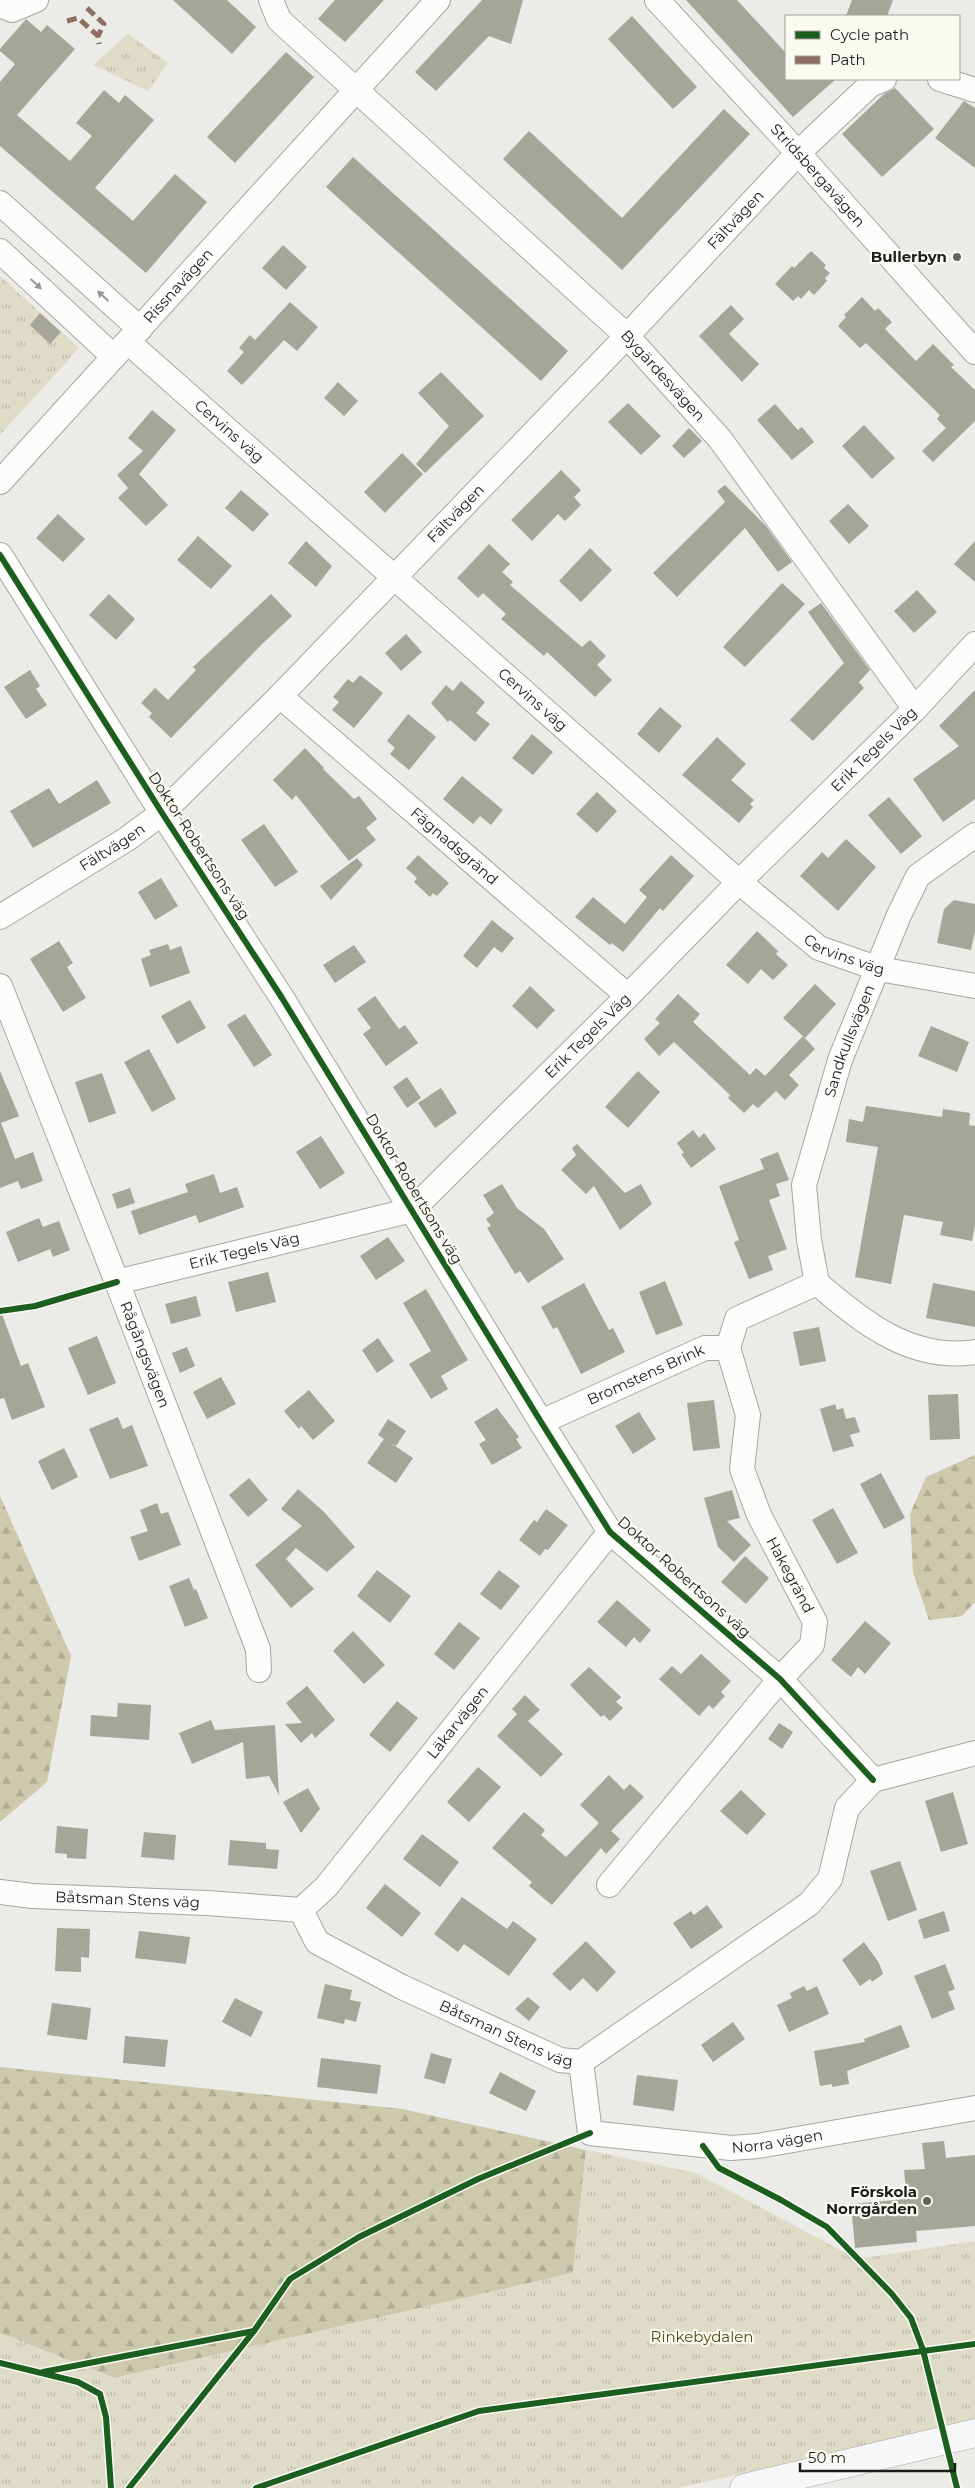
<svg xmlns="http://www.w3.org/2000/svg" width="975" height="2488" font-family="Montserrat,sans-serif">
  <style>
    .forest { fill: url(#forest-firs) }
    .park { fill: url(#park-tufts) }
    .building { fill: #a6a599 }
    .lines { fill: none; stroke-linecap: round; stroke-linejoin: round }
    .street-casing { stroke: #a6a6a3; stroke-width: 26 }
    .secondary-casing { stroke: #a6a6a3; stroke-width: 29 }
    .street { stroke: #fcfcfb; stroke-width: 24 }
    .secondary { stroke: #f6f7f9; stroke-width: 28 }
    .quiet { stroke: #8d6e63; stroke-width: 5; stroke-dasharray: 10 5; stroke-linecap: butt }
    .cycleway-casing { stroke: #fbfaf2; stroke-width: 9 }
    .cycleway { stroke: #1b5e20; stroke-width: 6 }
    .oneway { fill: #979795 }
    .poi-dot { fill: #646461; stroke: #fbfaf2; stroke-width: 2 }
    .labels { text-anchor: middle; stroke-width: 4.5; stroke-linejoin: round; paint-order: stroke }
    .street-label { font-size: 15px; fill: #1c1c19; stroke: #fbfaf2 }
    .poi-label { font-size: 15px; font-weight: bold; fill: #1c1c19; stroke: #fbfaf2; text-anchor: end }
    .park-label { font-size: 15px; fill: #534b10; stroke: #fbfaf2 }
  </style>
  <defs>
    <pattern id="forest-firs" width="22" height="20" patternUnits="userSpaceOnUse" patternTransform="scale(1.25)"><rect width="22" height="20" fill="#ccc9ad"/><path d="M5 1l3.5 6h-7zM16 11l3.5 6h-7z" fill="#afac94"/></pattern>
    <pattern id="park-tufts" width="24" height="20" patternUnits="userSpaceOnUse" patternTransform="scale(1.25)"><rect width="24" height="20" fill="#dedcc7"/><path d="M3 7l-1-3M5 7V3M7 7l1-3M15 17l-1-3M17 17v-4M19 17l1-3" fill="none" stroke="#bebcaa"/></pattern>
  </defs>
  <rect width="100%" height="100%" fill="#ebebe7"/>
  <g class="forest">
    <polygon points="975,1455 975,1602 962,1616 929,1620 913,1572 910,1514 926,1477"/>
    <polygon points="0,1496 71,1656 47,1782 0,1822"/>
    <polygon points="0,2067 402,2109 586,2150 573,2273 114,2378 0,2333"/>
  </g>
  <g class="park">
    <polygon points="128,34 168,63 148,91 93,65"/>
    <polygon points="0,276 79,348 0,435"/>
    <polygon points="586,2150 696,2173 857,2259 975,2241 975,2422 677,2488 0,2488 0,2333 114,2378 573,2273"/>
  </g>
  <g class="building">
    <polygon points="173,0 227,0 256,27 232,54"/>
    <polygon points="335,0 384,0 345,42 318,19"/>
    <polygon points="482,0 523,0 511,44 489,36 436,91 415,72"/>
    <polygon points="686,0 737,0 786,53 786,79 836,79 793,117"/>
    <polygon points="852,0 893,0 887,16 846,16"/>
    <polygon points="632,16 697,87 673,109 608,39"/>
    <polygon points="26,19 41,32 47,25 75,49 17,115 70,161 92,136 76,123 104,90 119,103 125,95 154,120 95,188 133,221 175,174 207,202 146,273 0,146 0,82 15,64 0,51 0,49"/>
    <polygon points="286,52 314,77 235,163 207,137"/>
    <polygon points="895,88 934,129 882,177 842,134 884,94"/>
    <polygon points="964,101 975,108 975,168 935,138"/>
    <polygon points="724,109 750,134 622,270 503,159 529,131 622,218"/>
    <polygon points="353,157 568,351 541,381 326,187"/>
    <polygon points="283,245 307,267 286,290 262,268"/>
    <polygon points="811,251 826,265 824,268 830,273 825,278 827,281 814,295 809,290 801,299 798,296 793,301 775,284 792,266 794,268"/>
    <polygon points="862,297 875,311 878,308 892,322 885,329 916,361 933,344 954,365 951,367 975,390 975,421 933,462 922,451 946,428 937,419 940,415 866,343 860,348 838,326 846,317 844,315"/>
    <polygon points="290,302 318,327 297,351 284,340 242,385 227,371 244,352 239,348 250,335 255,340"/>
    <polygon points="731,305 744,319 729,334 759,364 742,382 699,336"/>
    <polygon points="40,313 61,332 50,344 30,325"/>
    <polygon points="441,372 484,416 425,473 416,464 449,426 418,393"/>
    <polygon points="338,382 358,401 344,416 324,398"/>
    <polygon points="628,403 661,436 641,455 608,422"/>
    <polygon points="775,404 798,430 802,427 814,442 792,460 757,420"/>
    <polygon points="152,410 176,430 139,474 168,505 146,526 118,498 128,488 117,475 143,451 128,438"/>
    <polygon points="864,425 895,458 872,479 842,446"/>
    <polygon points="689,428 702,441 684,458 672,446"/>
    <polygon points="402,453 423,474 385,513 364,492"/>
    <polygon points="561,470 581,490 574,497 581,505 565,521 558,514 532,541 511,520"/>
    <polygon points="725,485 766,526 792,562 778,572 745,528 677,597 653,573 725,502 717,491"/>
    <polygon points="241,490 269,514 253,532 225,508"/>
    <polygon points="848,504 869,526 849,544 829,521"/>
    <polygon points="58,514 85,539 63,562 36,538"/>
    <polygon points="198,536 232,566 211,589 177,560"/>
    <polygon points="306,541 332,566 316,587 288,563"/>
    <polygon points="975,541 975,582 954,564"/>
    <polygon points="489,544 510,564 502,572 513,582 510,585 582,647 590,640 606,656 597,665 612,680 595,697 547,652 544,656 501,619 506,614 483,593 478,598 457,578"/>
    <polygon points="590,548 612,570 581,602 559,581"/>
    <polygon points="782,583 805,604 745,667 723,647"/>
    <polygon points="917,590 937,612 914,633 894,611"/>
    <polygon points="109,594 135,619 116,640 89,615"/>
    <polygon points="271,594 292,616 262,644 171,738 149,717 152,713 141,703 155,688 168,700 196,670 193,667"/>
    <polygon points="821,603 870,670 859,682 864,688 813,741 790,720 844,663 808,612"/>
    <polygon points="406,634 422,652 401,671 385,653"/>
    <polygon points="30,670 40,686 36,689 47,705 26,719 4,687"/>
    <polygon points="360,675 383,693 354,728 332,710 339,702 333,697 348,679 353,683"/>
    <polygon points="461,681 485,702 476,713 490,724 475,742 450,720 448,722 431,703 446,685 453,691"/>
    <polygon points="975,690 975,799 943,822 913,779 959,746 939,726"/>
    <polygon points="660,707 682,726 659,753 637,734"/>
    <polygon points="408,714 436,737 409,770 390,754 395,748 387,741"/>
    <polygon points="532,734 553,752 533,775 512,758"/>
    <polygon points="717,737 746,764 731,780 754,800 750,804 753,807 739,823 682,775"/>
    <polygon points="305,748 324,768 323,769 354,799 359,796 377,819 366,828 376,840 349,861 296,795 292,800 273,780"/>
    <polygon points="462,776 503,810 491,825 480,816 473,824 443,799"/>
    <polygon points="97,780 111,803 33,848 10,811 49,788 59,804"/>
    <polygon points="597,792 617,811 597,833 576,814"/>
    <polygon points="889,797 922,836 901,854 868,815"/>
    <polygon points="264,824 298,872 275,887 241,840"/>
    <polygon points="846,839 876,867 838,911 800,876 822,852 828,858"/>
    <polygon points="418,855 449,883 437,896 433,893 430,897 414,882 417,878 406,868"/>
    <polygon points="671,855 694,876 663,911 660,908 623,952 612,943 610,945 575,917 593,897 625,924 647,897 639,890"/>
    <polygon points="357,858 363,865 331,900 320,886"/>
    <polygon points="161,878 178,906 155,920 138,892"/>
    <polygon points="954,900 975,904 975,931 971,950 937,943 944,909"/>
    <polygon points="492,920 514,938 502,953 494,947 477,968 463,956"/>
    <polygon points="757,931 778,951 776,954 788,965 773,980 761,969 748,984 726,965"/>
    <polygon points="59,941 73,963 67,967 86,998 63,1012 30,959"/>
    <polygon points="168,944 170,950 181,946 190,973 150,987 141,959 151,955 149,950"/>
    <polygon points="354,945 366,962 335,983 323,965"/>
    <polygon points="815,984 836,1004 805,1038 783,1018"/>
    <polygon points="530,986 555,1010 537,1029 512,1006"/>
    <polygon points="678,994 700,1014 693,1022 750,1075 756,1068 765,1076 803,1036 815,1049 789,1075 799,1085 785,1100 776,1091 758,1108 753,1104 744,1113 728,1098 730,1095 674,1042 659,1056 644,1039 660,1023 655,1019"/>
    <polygon points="375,996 399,1029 405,1025 418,1043 386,1066 363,1034 371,1028 357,1009"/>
    <polygon points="190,1000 206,1028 177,1044 161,1016"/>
    <polygon points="245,1014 272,1055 254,1067 227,1025"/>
    <polygon points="931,1026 969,1042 957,1072 918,1056"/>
    <polygon points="149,1049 176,1099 152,1112 124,1062"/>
    <polygon points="0,1071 19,1116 1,1123 15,1159 33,1152 43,1181 21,1189 18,1181 0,1188"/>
    <polygon points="638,1071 660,1092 628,1128 605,1107"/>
    <polygon points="102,1073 116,1113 89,1123 75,1082"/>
    <polygon points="407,1077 421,1098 407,1108 393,1087"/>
    <polygon points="441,1088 457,1113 435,1128 418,1103"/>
    <polygon points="866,1106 942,1117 943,1109 970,1113 969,1125 975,1126 975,1225 972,1241 940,1235 943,1222 904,1215 891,1284 855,1277 878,1147 846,1142 849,1119 863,1122"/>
    <polygon points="693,1130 699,1138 704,1133 716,1149 691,1168 681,1154 684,1153 677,1143"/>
    <polygon points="321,1136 345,1173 320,1189 296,1152"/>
    <polygon points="577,1144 625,1193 641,1184 652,1204 620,1230 594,1186 586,1194 561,1170 576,1155 572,1148"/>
    <polygon points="778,1152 789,1180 776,1184 780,1196 769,1200 787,1249 768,1256 773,1270 749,1279 734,1242 739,1240 719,1186 764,1169 760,1159"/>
    <polygon points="214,1174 220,1193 237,1187 244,1207 199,1223 196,1215 139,1235 131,1211 188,1192 185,1184"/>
    <polygon points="502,1184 517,1208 544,1229 564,1259 528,1283 520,1271 515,1274 487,1228 491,1226 486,1219 494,1213 483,1195"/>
    <polygon points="130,1188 135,1203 117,1209 112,1194"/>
    <polygon points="39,1218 43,1227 59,1221 70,1250 53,1257 50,1249 18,1262 6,1232"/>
    <polygon points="388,1237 405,1261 376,1280 360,1256"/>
    <polygon points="268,1272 276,1302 236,1312 228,1282"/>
    <polygon points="665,1281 683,1325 656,1335 639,1292"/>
    <polygon points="584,1283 609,1330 613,1328 625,1352 581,1374 557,1327 553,1329 541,1307"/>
    <polygon points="933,1283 975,1291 975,1327 926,1318"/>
    <polygon points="426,1289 468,1360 441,1376 448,1389 431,1399 409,1364 431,1351 403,1303"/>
    <polygon points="196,1296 201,1316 171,1324 165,1304"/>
    <polygon points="0,1314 2,1314 21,1366 28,1363 45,1407 12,1420 4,1398 0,1399"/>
    <polygon points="819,1327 826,1361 800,1366 793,1332"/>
    <polygon points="97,1336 116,1383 88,1395 68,1348"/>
    <polygon points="378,1338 394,1361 377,1373 362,1350"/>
    <polygon points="187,1347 195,1366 180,1373 172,1353"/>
    <polygon points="221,1377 236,1404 207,1419 193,1392"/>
    <polygon points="309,1390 335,1421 313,1440 301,1426 299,1429 284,1411"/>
    <polygon points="958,1394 960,1439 930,1440 928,1395"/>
    <polygon points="714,1400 720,1448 693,1451 687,1403"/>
    <polygon points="835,1404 837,1410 843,1408 846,1419 855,1417 860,1432 850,1435 854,1446 833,1452 820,1409"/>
    <polygon points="497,1408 519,1437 516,1439 522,1448 492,1465 479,1444 486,1440 474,1422"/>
    <polygon points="639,1412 656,1439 633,1454 615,1426"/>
    <polygon points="118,1417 123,1429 132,1425 148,1466 110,1479 89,1429"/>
    <polygon points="388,1419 406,1431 396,1446 389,1442 413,1458 396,1483 367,1463 384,1439 378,1435"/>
    <polygon points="64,1448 78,1477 52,1490 38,1461"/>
    <polygon points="881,1473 905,1518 884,1529 860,1484"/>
    <polygon points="249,1478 268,1500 248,1517 229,1495"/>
    <polygon points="298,1489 324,1512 355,1547 327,1572 296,1548 286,1559 314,1589 291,1608 255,1565 302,1526 281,1509"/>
    <polygon points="732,1490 740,1518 727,1521 751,1545 734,1562 718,1547 704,1498"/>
    <polygon points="157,1503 161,1514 168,1512 181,1545 139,1561 130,1537 148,1531 140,1510"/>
    <polygon points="833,1508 858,1553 837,1564 812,1520"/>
    <polygon points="546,1509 568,1525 548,1550 545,1549 540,1556 519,1540 534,1520 537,1522"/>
    <polygon points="745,1556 769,1578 746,1604 721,1582"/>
    <polygon points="377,1570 411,1596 390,1623 357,1596"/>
    <polygon points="499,1570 520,1586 501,1610 480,1594"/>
    <polygon points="189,1578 194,1590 196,1589 208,1618 185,1627 169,1586"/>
    <polygon points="617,1600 651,1630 640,1643 634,1637 626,1647 597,1622"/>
    <polygon points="865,1621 891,1643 865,1674 858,1667 851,1677 831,1660"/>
    <polygon points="459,1622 480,1638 454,1670 434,1654"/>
    <polygon points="353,1631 385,1665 364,1684 333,1651"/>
    <polygon points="701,1654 731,1681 721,1692 725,1696 713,1709 709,1705 699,1716 659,1679 672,1666 681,1674"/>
    <polygon points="589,1667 621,1697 616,1702 623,1708 610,1721 604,1715 601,1717 570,1685"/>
    <polygon points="307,1686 335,1720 315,1738 312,1733 301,1743 285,1724 302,1723 286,1703"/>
    <polygon points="525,1695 540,1710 528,1721 563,1754 541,1777 497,1736 517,1714 512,1709"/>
    <polygon points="397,1701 418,1718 390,1752 369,1735"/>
    <polygon points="118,1703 151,1705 149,1740 90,1736 91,1715 117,1717"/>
    <polygon points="211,1720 215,1730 275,1725 279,1795 269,1776 246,1779 243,1742 192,1764 179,1733"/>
    <polygon points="779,1723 793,1732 782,1749 768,1739"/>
    <polygon points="478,1767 501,1787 469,1822 447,1802"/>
    <polygon points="609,1775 624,1790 630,1784 644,1797 611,1831 620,1839 606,1854 601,1848 552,1905 529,1886 532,1882 492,1848 524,1812 545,1830 541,1835 566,1857 599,1823 580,1805"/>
    <polygon points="308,1788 320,1809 301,1833 283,1802"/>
    <polygon points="741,1790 766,1814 747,1835 720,1811"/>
    <polygon points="953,1792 968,1844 941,1852 925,1801"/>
    <polygon points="57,1826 88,1829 86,1859 67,1858 67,1854 55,1853"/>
    <polygon points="144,1832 176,1835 174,1860 141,1857"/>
    <polygon points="422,1834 459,1862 440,1887 403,1859"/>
    <polygon points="230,1840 266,1843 266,1849 279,1850 277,1869 228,1865"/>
    <polygon points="900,1861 917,1910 888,1921 870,1871"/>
    <polygon points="385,1884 421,1913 402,1937 366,1908"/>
    <polygon points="462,1897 507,1929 513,1921 537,1939 509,1976 464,1944 458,1952 434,1934"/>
    <polygon points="707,1905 723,1927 691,1949 673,1923 691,1911 694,1915"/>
    <polygon points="944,1911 950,1931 924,1939 918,1920"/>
    <polygon points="57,1928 90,1929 89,1958 81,1957 81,1972 55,1971"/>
    <polygon points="139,1931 190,1937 186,1964 135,1958"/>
    <polygon points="586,1941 616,1972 597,1992 583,1978 570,1991 552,1974"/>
    <polygon points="864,1942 879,1963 883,1974 872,1982 870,1979 860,1986 842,1960"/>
    <polygon points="945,1964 955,1989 948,1992 955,2009 932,2019 914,1976"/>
    <polygon points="325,1984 352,1990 350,2000 361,2002 356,2022 345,2019 344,2024 317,2018"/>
    <polygon points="804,1986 807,1991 817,1986 829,2014 789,2032 777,2005 792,1998 790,1993"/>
    <polygon points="528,1997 540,2007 529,2021 515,2009"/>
    <polygon points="235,1998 263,2012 251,2037 222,2022"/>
    <polygon points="52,2003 91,2008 87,2040 47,2035"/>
    <polygon points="733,2022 745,2039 713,2062 701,2045"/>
    <polygon points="901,2025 910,2047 847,2071 849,2084 832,2087 832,2084 820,2086 814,2051 865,2042 864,2039"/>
    <polygon points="125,2036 168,2040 165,2067 123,2063"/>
    <polygon points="431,2053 452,2059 445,2084 424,2078"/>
    <polygon points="321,2058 381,2065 377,2094 317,2087"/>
    <polygon points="500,2072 536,2091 526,2111 489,2093"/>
    <polygon points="637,2075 678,2080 674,2111 633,2105"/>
    <polygon points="944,2141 946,2158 975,2155 975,2226 916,2231 917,2242 855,2248 851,2204 907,2199 904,2170 925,2169 922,2143"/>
  </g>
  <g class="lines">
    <defs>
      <g id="street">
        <path id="s1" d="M271,0l8,20 348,316 93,103 195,270"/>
        <path id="s2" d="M657,0l141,153 177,199"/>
        <polyline points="0,5 12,10 36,0"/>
        <polyline points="940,79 975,90"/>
        <polyline points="0,203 140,329"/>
        <polyline points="0,251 114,357"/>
        <path id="s3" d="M128,342l611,540 80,66 60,21 96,17"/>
        <path id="s4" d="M0,482l438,-482"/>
        <polyline points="0,555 162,813 282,998 541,1422 610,1532 780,1679 873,1780"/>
        <path id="s5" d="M280,696l348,300"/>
        <path id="s6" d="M0,917l127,-78 35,-26 118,-117 347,-360 171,-183 72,-68 14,-6"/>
        <path id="s7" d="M0,986l117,296 141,367 1,21"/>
        <path id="s8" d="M117,1282l295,-72 216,-214 111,-114 176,-173 60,-65"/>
        <path id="s9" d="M817,1283l-8,-43 -5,-55 36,-125 59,-145 19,-39 57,-41"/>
        <path id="s10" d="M541,1422l164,-74h23l9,-29 80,-36c45,39 95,79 158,69"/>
        <polyline points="609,1885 780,1679 812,1645 815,1622 759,1515 742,1469 748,1415 728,1348"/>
        <path id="s11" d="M0,1892l32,4 175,7 94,7 16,32 85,45 158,73 21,2 228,-158 21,-25 17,-71 26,-28 102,-27"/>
        <path id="s12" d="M301,1910l25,-23 284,-355"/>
        <path id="s13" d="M581,2062l9,71 141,15 27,-2 217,-38"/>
      </g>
      <polyline id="secondary" points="744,2488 975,2433"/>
    </defs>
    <use href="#street" class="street-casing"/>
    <use href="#secondary" class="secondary-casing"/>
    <use href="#street" class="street"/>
    <use href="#secondary" class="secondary"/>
    <g class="quiet">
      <polyline points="87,8 104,24 98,36"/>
      <polyline points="67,21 78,18 98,36 99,44"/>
    </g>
    <defs>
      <g id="cycleway">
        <polyline points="0,555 162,813 282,998 541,1422 610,1532 780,1679 873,1780"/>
        <polyline points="0,1311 35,1306 117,1282"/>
        <polyline points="703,2146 719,2168 781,2200 827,2227 892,2294 911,2318 923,2350 957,2488"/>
        <polyline points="0,2363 78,2382 100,2394 106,2417 111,2488"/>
        <polyline points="43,2372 254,2331"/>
        <polyline points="129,2488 254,2331 290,2279 359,2237 478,2179 590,2133"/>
        <polyline points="256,2488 479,2411 975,2344"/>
      </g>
    </defs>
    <use href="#cycleway" class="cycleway-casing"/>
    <use href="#cycleway" class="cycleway"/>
  </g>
  <defs><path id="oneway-solid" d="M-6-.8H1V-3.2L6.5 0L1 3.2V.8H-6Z" transform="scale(1.25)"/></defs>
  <g class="oneway">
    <use href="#oneway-solid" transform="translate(36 284) rotate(43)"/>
    <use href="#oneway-solid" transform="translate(103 296) rotate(-138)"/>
  </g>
  <g class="poi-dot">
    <circle cx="957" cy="257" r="5"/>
    <circle cx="927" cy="2201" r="5"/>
  </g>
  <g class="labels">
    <g class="street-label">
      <text dy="5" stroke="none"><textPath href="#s2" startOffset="238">Stridsbergavägen</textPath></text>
      <text dy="5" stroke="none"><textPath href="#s6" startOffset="1018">Fältvägen</textPath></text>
      <text dy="5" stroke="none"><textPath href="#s4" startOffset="265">Rissnavägen</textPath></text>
      <text dy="5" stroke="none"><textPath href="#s1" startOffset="545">Bygärdesvägen</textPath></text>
      <text dy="5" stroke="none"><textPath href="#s3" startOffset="135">Cervins väg</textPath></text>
      <text dy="5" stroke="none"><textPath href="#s6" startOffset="612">Fältvägen</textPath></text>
      <text dy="5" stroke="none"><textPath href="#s3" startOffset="540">Cervins väg</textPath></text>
      <text dy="5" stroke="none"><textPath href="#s8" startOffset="956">Erik Tegels Väg</textPath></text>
      <text transform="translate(199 846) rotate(57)" y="5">Doktor Robertsons väg</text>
      <text dy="5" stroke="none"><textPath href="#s5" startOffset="230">Fägnadsgränd</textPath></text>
      <text dy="5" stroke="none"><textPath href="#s6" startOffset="132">Fältvägen</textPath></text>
      <text dy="5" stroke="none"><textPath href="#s3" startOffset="945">Cervins väg</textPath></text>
      <text dy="5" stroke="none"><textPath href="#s8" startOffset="551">Erik Tegels Väg</textPath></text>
      <text dy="5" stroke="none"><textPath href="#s9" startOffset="250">Sandkullsvägen</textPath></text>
      <text transform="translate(414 1189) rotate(59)" y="5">Doktor Robertsons väg</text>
      <text dy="5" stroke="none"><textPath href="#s8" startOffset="131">Erik Tegels Väg</textPath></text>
      <text dy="5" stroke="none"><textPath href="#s7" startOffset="396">Rågångsvägen</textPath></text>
      <text dy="5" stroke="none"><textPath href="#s10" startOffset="115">Bromstens Brink</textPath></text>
      <text transform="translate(790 1575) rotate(62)" y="5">Hakegränd</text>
      <text transform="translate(684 1577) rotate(42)" y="5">Doktor Robertsons väg</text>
      <text dy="5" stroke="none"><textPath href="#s12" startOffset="245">Läkarvägen</textPath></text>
      <text dy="5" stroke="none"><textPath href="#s11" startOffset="128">Båtsman Stens väg</textPath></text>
      <text dy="5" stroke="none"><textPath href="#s11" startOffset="548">Båtsman Stens väg</textPath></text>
      <text dy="5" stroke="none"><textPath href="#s13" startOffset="260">Norra vägen</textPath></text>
    </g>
    <g class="poi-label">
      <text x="947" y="262">Bullerbyn</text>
      <text x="917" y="2197">Förskola<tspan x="917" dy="17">Norrgården</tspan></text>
    </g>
    <g class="park-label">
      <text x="702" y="2342">Rinkebydalen</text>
    </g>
  </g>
  <rect x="785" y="15" width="175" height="65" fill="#fbfaf2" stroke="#a2a19b"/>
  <rect x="795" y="31" width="25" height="8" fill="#1b5e20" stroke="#a2a19b"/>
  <text x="830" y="40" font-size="15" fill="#1c1c19">Cycle path</text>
  <rect x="795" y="56" width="25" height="8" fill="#8d6e63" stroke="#a2a19b"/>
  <text x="830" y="65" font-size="15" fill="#1c1c19">Path</text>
  <path d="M800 2463v8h155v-8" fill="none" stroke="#1c1c19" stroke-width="2.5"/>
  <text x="808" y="2463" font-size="15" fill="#1c1c19" stroke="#fbfaf2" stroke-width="4" paint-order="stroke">50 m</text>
</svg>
